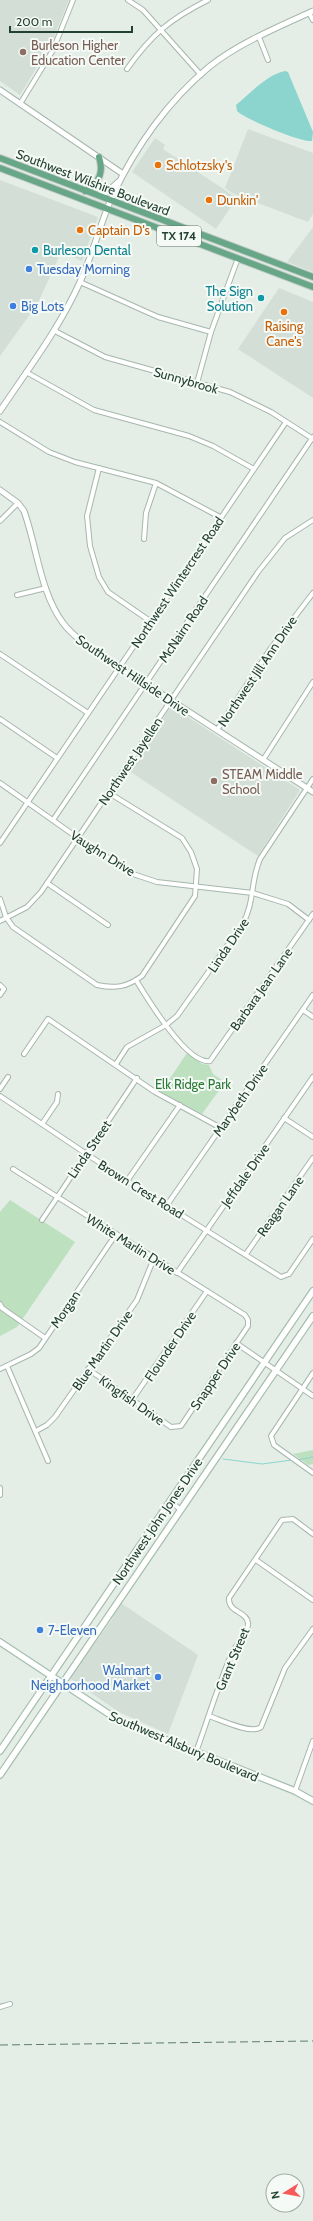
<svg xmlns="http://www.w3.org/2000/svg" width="313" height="2221" font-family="Cabin,sans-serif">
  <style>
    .built { fill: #d2ded6 }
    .green { fill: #bde0be }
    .water { fill: #8bd5ce }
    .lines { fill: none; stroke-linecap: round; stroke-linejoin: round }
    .stream { stroke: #8bd5ce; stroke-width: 1 }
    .minor-casing { stroke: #a6b7ad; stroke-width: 6 }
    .tertiary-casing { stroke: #a6b7ad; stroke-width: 7 }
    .secondary-casing { stroke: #a5beaf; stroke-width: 8 }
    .primary-casing { stroke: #c1cac5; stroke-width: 8 }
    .minor { stroke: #fff; stroke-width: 4 }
    .tertiary { stroke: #fff; stroke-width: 5 }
    .secondary { stroke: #fff; stroke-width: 5.5 }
    .primary { stroke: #67a686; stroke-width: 6 }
    .rail { stroke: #5d7c6c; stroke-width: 1; stroke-dasharray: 8 4; stroke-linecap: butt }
    .education-dot { fill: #8d6e63; stroke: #f5faf7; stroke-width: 1.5 }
    .food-dot { fill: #e8710a; stroke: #f5faf7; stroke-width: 1.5 }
    .culture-dot { fill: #0f9aa8; stroke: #f5faf7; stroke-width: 1.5 }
    .shop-dot { fill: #3f7fe0; stroke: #f5faf7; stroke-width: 1.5 }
    .labels { text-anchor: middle; stroke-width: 4; stroke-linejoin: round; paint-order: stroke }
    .shield { fill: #f5faf7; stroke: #62786c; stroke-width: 1 }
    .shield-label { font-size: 12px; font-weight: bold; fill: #234131 }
    .education-label { font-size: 13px; fill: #785e54; stroke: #f5faf7; text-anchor: start }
    .food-label { font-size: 13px; fill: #c56008; stroke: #f5faf7; text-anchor: start }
    .street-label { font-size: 13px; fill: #234131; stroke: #f5faf7 }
    .culture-label { font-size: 13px; fill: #0d838f; stroke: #f5faf7; text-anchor: start }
    .shop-label { font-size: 13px; fill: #366cbe; stroke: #f5faf7; text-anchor: start }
    .park-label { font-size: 13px; fill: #2b7a36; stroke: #f5faf7 }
  </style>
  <rect width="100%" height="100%" fill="#e4eee7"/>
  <g class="built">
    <polygon points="0,0 69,0 51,44 20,95 0,81"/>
    <polygon points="248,129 313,153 313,214 308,222 232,193 225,188"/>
    <polygon points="155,138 165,145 163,149 237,198 216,229 132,172"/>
    <polygon points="0,180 98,217 82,261 61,252 38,303 0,356"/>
    <polygon points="313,227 313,272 287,262"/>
    <polygon points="279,288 313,302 313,398 238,349"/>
    <polygon points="171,706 300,790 258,856 129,771"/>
    <polygon points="121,1603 198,1655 168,1734 119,1712 71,1679 72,1675 111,1621"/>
  </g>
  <g class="green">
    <polygon points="187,1053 202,1064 209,1065 213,1074 225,1082 202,1114 161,1092"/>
    <polygon points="10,1200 75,1242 17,1327 0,1336 0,1212"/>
    <polygon points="313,1450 313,1464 308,1465 293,1454"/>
  </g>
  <path class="water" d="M285,71l3,1 25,60 -1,9c-10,2 -67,-22 -75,-30l-1,-6c13,-11 32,-31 49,-34z"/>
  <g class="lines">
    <g class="stream">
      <polyline points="223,1459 262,1464 292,1460"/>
      <polyline points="297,1460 313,1457"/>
    </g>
    <defs>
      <g id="minor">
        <polyline points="128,0 143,10 201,75"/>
        <polyline points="309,13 313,20"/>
        <polyline points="259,37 268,60"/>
        <path d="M127,69c25,-35 43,-50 81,-69"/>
        <polyline points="20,104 53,50 73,0"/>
        <polyline points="80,282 158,317 211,332"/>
        <polyline points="55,331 105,357 230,392 271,412 313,439"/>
        <polyline points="26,372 94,410 189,436 213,446 254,469"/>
        <polyline points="197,383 211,332 238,258"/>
        <polyline points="0,422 49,452 75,462 156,483 220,517"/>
        <polyline points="99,468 87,516 90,546 99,577 108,592 150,621"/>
        <polyline points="0,521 18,503"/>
        <polyline points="144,539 146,513 156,483"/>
        <polyline points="17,595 46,588"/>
        <polyline points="0,654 88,713"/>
        <polyline points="0,719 57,758"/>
        <polyline points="217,730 271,648 313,593"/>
        <polyline points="263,760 313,682"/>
        <polyline points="0,783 78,838 133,874 157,882 253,893 288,904 309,920"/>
        <polyline points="53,820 313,437"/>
        <polyline points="0,843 286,422"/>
        <polyline points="47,883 108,925"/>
        <path d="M0,899l6,18 7,10 84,58c18,4 30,2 45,-9l53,-80 2,-27 -6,-17 -9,-14 -73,-45"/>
        <polyline points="0,921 27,907 41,892 258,572 285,538 313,520"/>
        <path d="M136,980c11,18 51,85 74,81l103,-147"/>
        <polyline points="0,985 4,989 0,995"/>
        <polyline points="303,1010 313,1017"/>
        <polyline points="24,1054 48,1019 155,1092 221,1128"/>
        <path d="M116,1064l11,-17 39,-22 11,-9 65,-91c13,-22 8,-43 18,-66l53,-80"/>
        <polyline points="0,1089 8,1077"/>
        <polyline points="0,1096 127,1181 281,1277 289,1274 313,1239"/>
        <polyline points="284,1118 313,1137"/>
        <polyline points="42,1124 57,1102 58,1094"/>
        <polyline points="13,1169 245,1315 248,1320 248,1326 181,1426 171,1427 88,1369"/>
        <polyline points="127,1181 180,1105"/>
        <polyline points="167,1205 313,995"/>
        <polyline points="42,1220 137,1078"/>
        <polyline points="246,1254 313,1158"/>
        <polyline points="177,1273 313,1077"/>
        <polyline points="0,1304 2,1308 45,1338"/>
        <polyline points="236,1343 313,1396"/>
        <polyline points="7,1366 48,1461"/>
        <polyline points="0,1369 31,1354 39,1348 116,1234"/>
        <polyline points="313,1373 271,1436 274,1445 313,1473"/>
        <polyline points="132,1400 207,1291"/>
        <polyline points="36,1431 47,1425 55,1417 137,1300 154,1258"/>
        <polyline points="0,1488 0,1495"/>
        <polyline points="170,1501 181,1510"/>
        <polyline points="256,1560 313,1600"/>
        <path d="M209,1716c12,4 43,19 52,11l24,-59 28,-39"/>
        <path d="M196,1752c12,-33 22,-67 36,-99 4,-9 17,-20 16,-30 -1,-12 -20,-10 -19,-25l53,-78 11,-1 20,15"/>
        <polyline points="295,1791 313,1741"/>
        <polyline points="0,2007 10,2004"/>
      </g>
      <g id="tertiary">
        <polyline points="0,90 123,174"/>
        <polyline points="97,195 107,192 118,182"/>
        <path d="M0,411c28,-42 59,-82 80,-129 13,-28 20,-59 33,-87 22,-48 56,-95 96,-128 28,-23 71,-41 104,-56"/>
        <path d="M0,490l18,13 6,8c13,36 16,81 39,112 7,10 17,17 27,25l223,144"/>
      </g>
      <g id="secondary">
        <polyline points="0,1642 121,1722 295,1791 313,1801"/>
        <polyline points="0,1751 313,1291"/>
        <polyline points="0,1775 313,1316"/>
      </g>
      <g id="primary">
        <polyline points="0,158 313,277"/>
        <polyline points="0,168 313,287"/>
        <path d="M85,191c14,-7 19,-19 14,-34"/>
      </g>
    </defs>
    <use href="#minor" class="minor-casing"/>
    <use href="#tertiary" class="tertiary-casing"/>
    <use href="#secondary" class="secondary-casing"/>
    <use href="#primary" class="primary-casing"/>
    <use href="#minor" class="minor"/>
    <use href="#tertiary" class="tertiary"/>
    <use href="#secondary" class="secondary"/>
    <use href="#primary" class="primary"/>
    <polyline class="rail" points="0,2045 313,2041"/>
  </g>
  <g class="education-dot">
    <circle cx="23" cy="52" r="4"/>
    <circle cx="214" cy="781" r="4"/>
  </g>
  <g class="food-dot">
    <circle cx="158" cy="165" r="4"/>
    <circle cx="209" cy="200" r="4"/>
    <circle cx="80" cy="230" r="4"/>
    <circle cx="284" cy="312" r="4"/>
  </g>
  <g class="culture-dot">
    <circle cx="35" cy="250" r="4"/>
    <circle cx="261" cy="298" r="4"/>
  </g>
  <g class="shop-dot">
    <circle cx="29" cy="269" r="4"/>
    <circle cx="13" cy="306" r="4"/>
    <circle cx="40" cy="1630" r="4"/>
    <circle cx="158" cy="1677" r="4"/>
  </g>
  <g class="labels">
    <rect class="shield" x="157" y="226" width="44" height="20" rx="3"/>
    <g class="shield-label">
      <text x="179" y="240">TX 174</text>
    </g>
    <g class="education-label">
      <text x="31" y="50">Burleson Higher<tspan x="31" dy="15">Education Center</tspan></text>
      <text x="222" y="779">STEAM Middle<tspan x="222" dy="15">School</tspan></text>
    </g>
    <g class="food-label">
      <text x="166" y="170">Schlotzsky's</text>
      <text x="217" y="205">Dunkin'</text>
      <text x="88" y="235">Captain D's</text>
      <text x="284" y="331" text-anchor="middle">Raising<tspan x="284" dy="15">Cane's</tspan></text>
    </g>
    <g class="street-label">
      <text transform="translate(93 182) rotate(21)" y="5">Southwest Wilshire Boulevard</text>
      <text transform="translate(186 380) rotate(16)" y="5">Sunnybrook</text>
      <text transform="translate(177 582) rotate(-56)" y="5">Northwest Wintercrest Road</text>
      <text transform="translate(183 629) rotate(-56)" y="5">McNairn Road</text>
      <text transform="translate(257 671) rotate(-56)" y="5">Northwest Jill Ann Drive</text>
      <text transform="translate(133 675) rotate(34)" y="5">Southwest Hillside Drive</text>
      <text transform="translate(130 761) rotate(-56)" y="5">Northwest Jayellen</text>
      <text transform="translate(103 853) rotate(32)" y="5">Vaughn Drive</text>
      <text transform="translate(228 945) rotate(-56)" y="5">Linda Drive</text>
      <text transform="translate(261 989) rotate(-55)" y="5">Barbara Jean Lane</text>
      <text transform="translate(240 1100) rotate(-55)" y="5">Marybeth Drive</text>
      <text transform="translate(89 1149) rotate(-56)" y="5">Linda Street</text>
      <text transform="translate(245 1175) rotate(-55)" y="5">Jeffdale Drive</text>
      <text transform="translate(141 1189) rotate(32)" y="5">Brown Crest Road</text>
      <text transform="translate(280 1206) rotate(-55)" y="5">Reagan Lane</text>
      <text transform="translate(131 1244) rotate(32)" y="5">White Marlin Drive</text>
      <text transform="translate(65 1309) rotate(-56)" y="5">Morgan</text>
      <text transform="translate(170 1346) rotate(-56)" y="5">Flounder Drive</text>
      <text transform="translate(102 1350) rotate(-55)" y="5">Blue Martin Drive</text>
      <text transform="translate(215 1376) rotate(-56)" y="5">Snapper Drive</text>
      <text transform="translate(132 1400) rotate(35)" y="5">Kingfish Drive</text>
      <text transform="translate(157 1521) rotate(-56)" y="5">Northwest John Jones Drive</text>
      <text transform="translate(232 1659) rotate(-67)" y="5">Grant Street</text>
      <text transform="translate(184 1746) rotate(23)" y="5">Southwest Alsbury Boulevard</text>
    </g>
    <g class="culture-label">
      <text x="43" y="255">Burleson Dental</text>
      <text x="253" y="296" text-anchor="end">The Sign<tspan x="253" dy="15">Solution</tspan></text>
    </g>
    <g class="shop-label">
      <text x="37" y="274">Tuesday Morning</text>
      <text x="21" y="311">Big Lots</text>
      <text x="48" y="1635">7-Eleven</text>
      <text x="150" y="1675" text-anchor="end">Walmart<tspan x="150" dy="15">Neighborhood Market</tspan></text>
    </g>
    <g class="park-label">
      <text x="193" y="1089">Elk Ridge Park</text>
    </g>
  </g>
  <g transform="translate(285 2193) rotate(259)"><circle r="19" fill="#f5faf7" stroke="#a1b0a8"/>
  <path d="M0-3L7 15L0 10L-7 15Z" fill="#f75959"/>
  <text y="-6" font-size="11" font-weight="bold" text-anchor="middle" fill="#234131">N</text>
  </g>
  <path d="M10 26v6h122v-6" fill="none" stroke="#234131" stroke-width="2"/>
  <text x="16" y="26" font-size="12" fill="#234131" stroke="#f5faf7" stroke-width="3" paint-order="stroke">200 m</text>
</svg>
